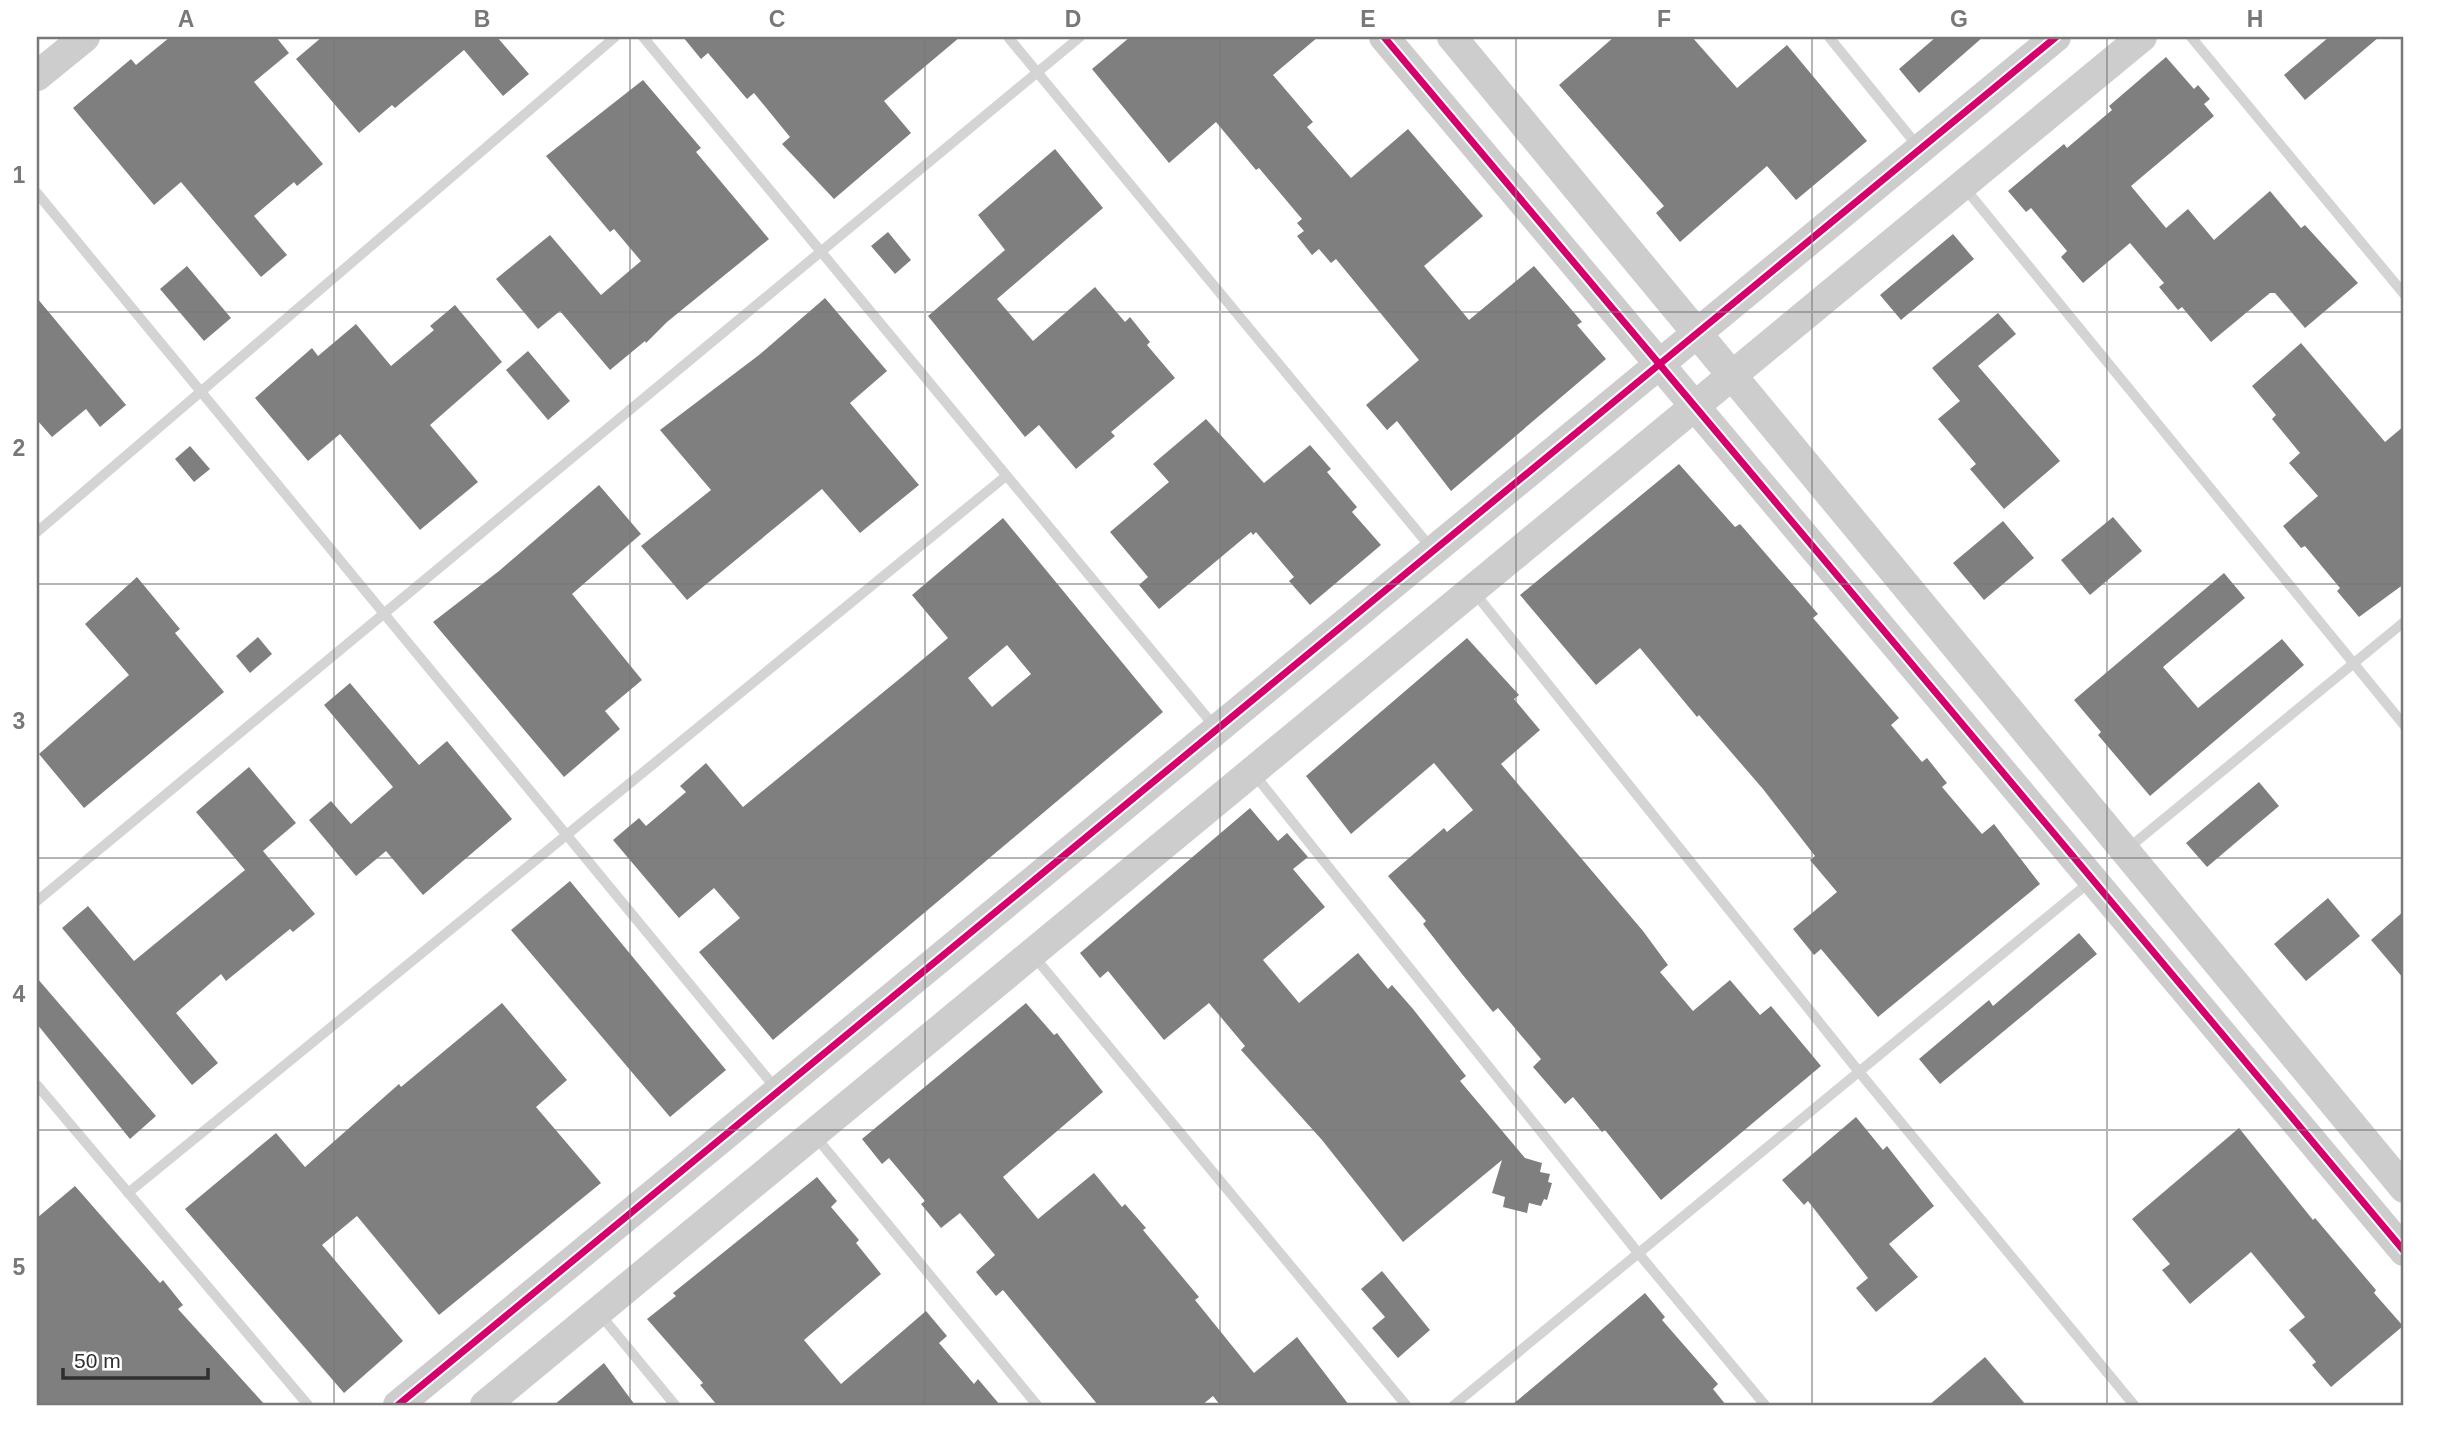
<svg xmlns="http://www.w3.org/2000/svg" width="2441" height="1442" font-family="Arial,sans-serif">
  <style>
    .building { fill: #7f7f7f; fill-rule: evenodd }
    .lines { fill: none; stroke-linecap: round; stroke-linejoin: round }
    .lane { stroke: #d4d4d4; stroke-width: 10 }
    .secondary { stroke: #cdcdcd; stroke-width: 30 }
    .cycleway-casing { stroke: #fff; stroke-width: 11 }
    .cycleway { stroke: #d6006c; stroke-width: 7 }
    .grid { fill: none; stroke: #787878; stroke-width: 2; stroke-opacity: 0.55 }
    .neatline { fill: none; stroke: #787878; stroke-width: 2.5 }
    .grid-label { font-size: 23px; text-anchor: middle; font-weight: bold; fill: #787878 }
  </style>
  <rect width="100%" height="100%" fill="#fff"/>
  <g class="building">
    <polygon points="170,37 276,37 289,53 254,82 323,164 297,186 294,182 254,216 287,255 261,277 181,182 154,205 73,108 131,59 136,65"/>
    <polygon points="322,37 497,37 529,74 503,96 464,50 395,108 392,105 359,133 296,59"/>
    <polygon points="683,37 960,37 884,101 911,133 834,199 782,144 790,137 754,93 747,99 708,53 701,59"/>
    <polygon points="1130,37 1318,37 1273,75 1313,122 1307,127 1351,178 1408,129 1483,216 1424,266 1469,320 1534,266 1582,322 1577,325 1606,359 1451,491 1397,421 1387,430 1366,405 1419,360 1336,259 1331,263 1319,249 1312,255 1297,236 1304,231 1297,223 1302,219 1259,168 1256,170 1216,122 1169,163 1092,69"/>
    <polygon points="1614,37 1692,37 1737,88 1787,45 1867,141 1796,200 1767,166 1680,242 1656,213 1664,206 1559,85"/>
    <polygon points="1936,37 1983,37 1919,93 1899,69"/>
    <polygon points="2329,37 2379,37 2305,100 2284,75"/>
    <polygon points="2166,57 2194,89 2198,85 2210,99 2204,104 2214,116 2131,186 2166,228 2188,209 2214,240 2270,191 2301,228 2305,225 2358,283 2305,328 2275,293 2270,293 2211,342 2182,307 2178,310 2159,287 2164,283 2130,243 2083,283 2061,257 2067,251 2031,208 2026,212 2008,191 2064,144 2067,148 2112,110 2109,106"/>
    <polygon points="643,80 701,148 696,152 769,239 667,322 646,343 645,341 610,370 560,311 538,329 496,279 550,235 601,295 641,261 614,229 610,232 546,156"/>
    <polygon points="1055,149 1103,208 997,299 1033,341 1095,287 1125,322 1130,317 1150,342 1147,345 1175,378 1111,432 1115,436 1076,469 1039,425 1025,437 928,316 1005,250 978,215"/>
    <polygon points="888,232 911,260 895,274 871,246"/>
    <polygon points="1953,234 1974,259 1901,320 1880,295"/>
    <polygon points="187,266 231,318 204,341 160,289"/>
    <polygon points="37,298 126,405 100,427 86,409 52,437 37,420"/>
    <polygon points="825,298 887,371 850,403 919,485 860,533 822,489 687,600 641,546 711,490 660,430 759,355"/>
    <polygon points="455,305 502,362 430,425 478,482 420,530 340,434 308,461 255,398 312,348 318,356 356,324 391,366 434,330 430,326"/>
    <polygon points="1998,313 2016,334 1978,366 2060,461 2004,509 1970,469 1976,464 1938,419 1960,401 1932,368"/>
    <polygon points="2301,343 2385,442 2404,426 2404,584 2359,617 2337,591 2340,588 2305,546 2301,548 2283,526 2318,496 2289,463 2300,453 2272,419 2276,415 2252,386"/>
    <polygon points="528,351 570,401 548,420 506,370"/>
    <polygon points="1206,419 1264,483 1310,445 1331,469 1327,472 1357,507 1352,512 1381,545 1310,605 1289,581 1294,577 1256,532 1253,535 1251,532 1159,609 1139,585 1148,577 1110,532 1169,482 1153,464"/>
    <polygon points="190,446 210,469 194,482 175,459"/>
    <polygon points="1679,464 1735,527 1740,524 1818,614 1813,618 1899,718 1891,725 1922,762 1927,758 1947,783 1942,787 1982,834 1994,824 2040,884 1878,1017 1821,949 1814,955 1793,929 1837,892 1810,860 1815,856 1763,789 1699,715 1697,717 1640,648 1596,685 1520,595"/>
    <polygon points="599,485 641,534 572,594 642,680 605,711 620,729 564,777 433,622 499,571"/>
    <polygon points="2113,517 2142,551 2090,595 2061,560"/>
    <path d="M1003,518l160,194 -390,328 -74,-88 41,-34 -26,-30 -35,30 -66,-78 26,-22 7,8 40,-34 -6,-6 26,-23 37,44 160,-131 45,-38 -36,-43zM1007,645l24,29 -39,33 -24,-29z"/>
    <polygon points="2003,521 2034,558 1984,600 1953,563"/>
    <polygon points="2224,573 2245,598 2163,667 2198,708 2282,639 2304,665 2150,796 2098,735 2101,732 2074,700"/>
    <polygon points="137,577 180,629 175,633 224,692 84,808 39,754 129,675 85,624"/>
    <polygon points="258,637 272,654 250,673 236,656"/>
    <polygon points="1467,638 1519,695 1514,699 1540,730 1501,764 1643,931 1668,965 1660,972 1693,1011 1730,980 1760,1015 1771,1006 1821,1066 1661,1200 1605,1130 1602,1132 1573,1097 1565,1104 1533,1067 1541,1059 1498,1008 1493,1012 1462,974 1423,924 1426,921 1388,876 1444,828 1447,832 1473,810 1434,763 1351,834 1306,776"/>
    <polygon points="350,683 419,765 447,741 512,819 423,895 386,851 356,876 309,820 331,801 351,824 393,787 324,705"/>
    <polygon points="249,767 296,823 263,851 315,914 293,932 290,929 226,981 221,974 176,1013 218,1063 192,1085 62,928 88,906 134,961 245,870 196,812"/>
    <polygon points="2259,782 2279,806 2207,867 2186,843"/>
    <polygon points="1250,808 1278,841 1287,833 1308,857 1293,869 1325,907 1263,960 1299,1003 1358,953 1388,989 1392,985 1413,1009 1466,1076 1460,1081 1525,1158 1542,1163 1540,1172 1550,1174 1548,1182 1552,1183 1547,1200 1544,1199 1541,1206 1529,1203 1527,1213 1503,1207 1505,1197 1492,1193 1502,1160 1403,1242 1322,1140 1241,1050 1245,1046 1209,1003 1164,1040 1108,971 1100,978 1080,953"/>
    <polygon points="570,881 726,1070 670,1117 511,930"/>
    <polygon points="2328,898 2360,936 2306,981 2274,944"/>
    <polygon points="2404,911 2404,979 2371,940"/>
    <polygon points="2079,933 2097,954 1940,1084 1919,1059 1989,1000 1993,1006"/>
    <polygon points="37,978 156,1116 130,1139 37,1024"/>
    <polygon points="502,1003 567,1080 536,1107 601,1183 439,1315 357,1216 322,1245 403,1341 344,1393 185,1209 276,1133 305,1167 399,1084 401,1087"/>
    <polygon points="1026,1003 1054,1035 1057,1033 1103,1092 1003,1177 1038,1219 1094,1173 1122,1207 1125,1204 1146,1228 1143,1230 1199,1297 1195,1300 1254,1373 1297,1337 1349,1405 1220,1405 1213,1396 1202,1405 1098,1405 1003,1290 996,1296 976,1272 995,1255 960,1213 941,1228 921,1204 925,1201 889,1158 882,1164 862,1139"/>
    <polygon points="1856,1117 1883,1150 1887,1146 1934,1206 1889,1244 1918,1277 1876,1312 1856,1288 1868,1278 1808,1201 1804,1205 1782,1180"/>
    <polygon points="2239,1128 2313,1220 2315,1218 2376,1290 2374,1293 2403,1326 2331,1387 2312,1365 2316,1362 2289,1330 2305,1317 2251,1252 2190,1304 2162,1270 2170,1264 2132,1219"/>
    <polygon points="817,1177 837,1201 831,1207 859,1240 856,1243 881,1274 804,1340 841,1384 926,1311 947,1336 939,1343 974,1384 978,1379 1000,1405 717,1405 700,1385 703,1383 647,1319 676,1296 673,1293"/>
    <polygon points="75,1186 160,1283 163,1280 183,1305 178,1309 265,1405 37,1405 37,1218"/>
    <polygon points="1382,1271 1430,1330 1398,1358 1372,1328 1385,1317 1361,1289"/>
    <polygon points="1645,1293 1665,1317 1662,1320 1718,1384 1713,1389 1726,1405 1512,1405"/>
    <polygon points="1985,1357 2026,1405 1929,1405"/>
    <polygon points="604,1363 635,1405 554,1405"/>
  </g>
  <g class="lines">
    <g class="lane">
      <polyline points="643,37 1215,727"/>
      <polyline points="1008,37 1432,549"/>
      <polyline points="1829,37 1920,149"/>
      <polyline points="2191,37 2404,294"/>
      <polyline points="1964,187 2404,725"/>
      <polyline points="37,193 777,1090"/>
      <polyline points="37,532 615,37"/>
      <polyline points="1474,592 1860,1073 2134,1405"/>
      <polyline points="1254,774 1639,1254 1765,1405"/>
      <polyline points="2126,850 2404,622"/>
      <polyline points="37,901 1080,37"/>
      <polyline points="1032,954 1406,1405"/>
      <polyline points="37,1085 308,1405"/>
      <polyline points="815,1136 1037,1405"/>
      <polyline points="128,1193 1006,476"/>
      <polyline points="599,1313 675,1405"/>
      <polyline points="1454,1405 2092,880"/>
    </g>
    <g class="secondary">
      <path d="M1384,37c338,406 683,807 1020,1214"/>
      <polyline points="1452,37 2404,1188"/>
      <polyline points="37,76 85,37"/>
      <polyline points="398,1405 2056,37"/>
      <polyline points="485,1405 2142,37"/>
    </g>
    <defs>
      <g id="cycleway">
        <path d="M1384,37c338,406 683,807 1020,1214"/>
        <polyline points="398,1405 2056,37"/>
      </g>
    </defs>
    <use href="#cycleway" class="cycleway-casing"/>
    <use href="#cycleway" class="cycleway"/>
  </g>
  <path class="grid" d="M334,37v1368M630,37v1368M925,37v1368M1220,37v1368M1516,37v1368M1812,37v1368M2107,37v1368M37,312h2367M37,584h2367M37,858h2367M37,1130h2367"/>
  <rect width="2441" height="1442" fill="none" stroke="#ffffff" stroke-width="77"/>
  <path d="M63 1368v10h145v-10" fill="none" stroke="#2f2f2f" stroke-width="3.5"/>
  <text x="74" y="1368" font-size="21" fill="#2f2f2f" stroke="#ffffff" stroke-width="5" paint-order="stroke">50 m</text>
  <rect x="38" y="38" width="2364" height="1366" class="neatline"/>
  <g class="grid-label">
    <text x="186" y="27">A</text>
    <text x="482" y="27">B</text>
    <text x="777" y="27">C</text>
    <text x="1073" y="27">D</text>
    <text x="1368" y="27">E</text>
    <text x="1664" y="27">F</text>
    <text x="1959" y="27">G</text>
    <text x="2255" y="27">H</text>
    <text x="19" y="183">1</text>
    <text x="19" y="456">2</text>
    <text x="19" y="729">3</text>
    <text x="19" y="1002">4</text>
    <text x="19" y="1275">5</text>
  </g>
</svg>
